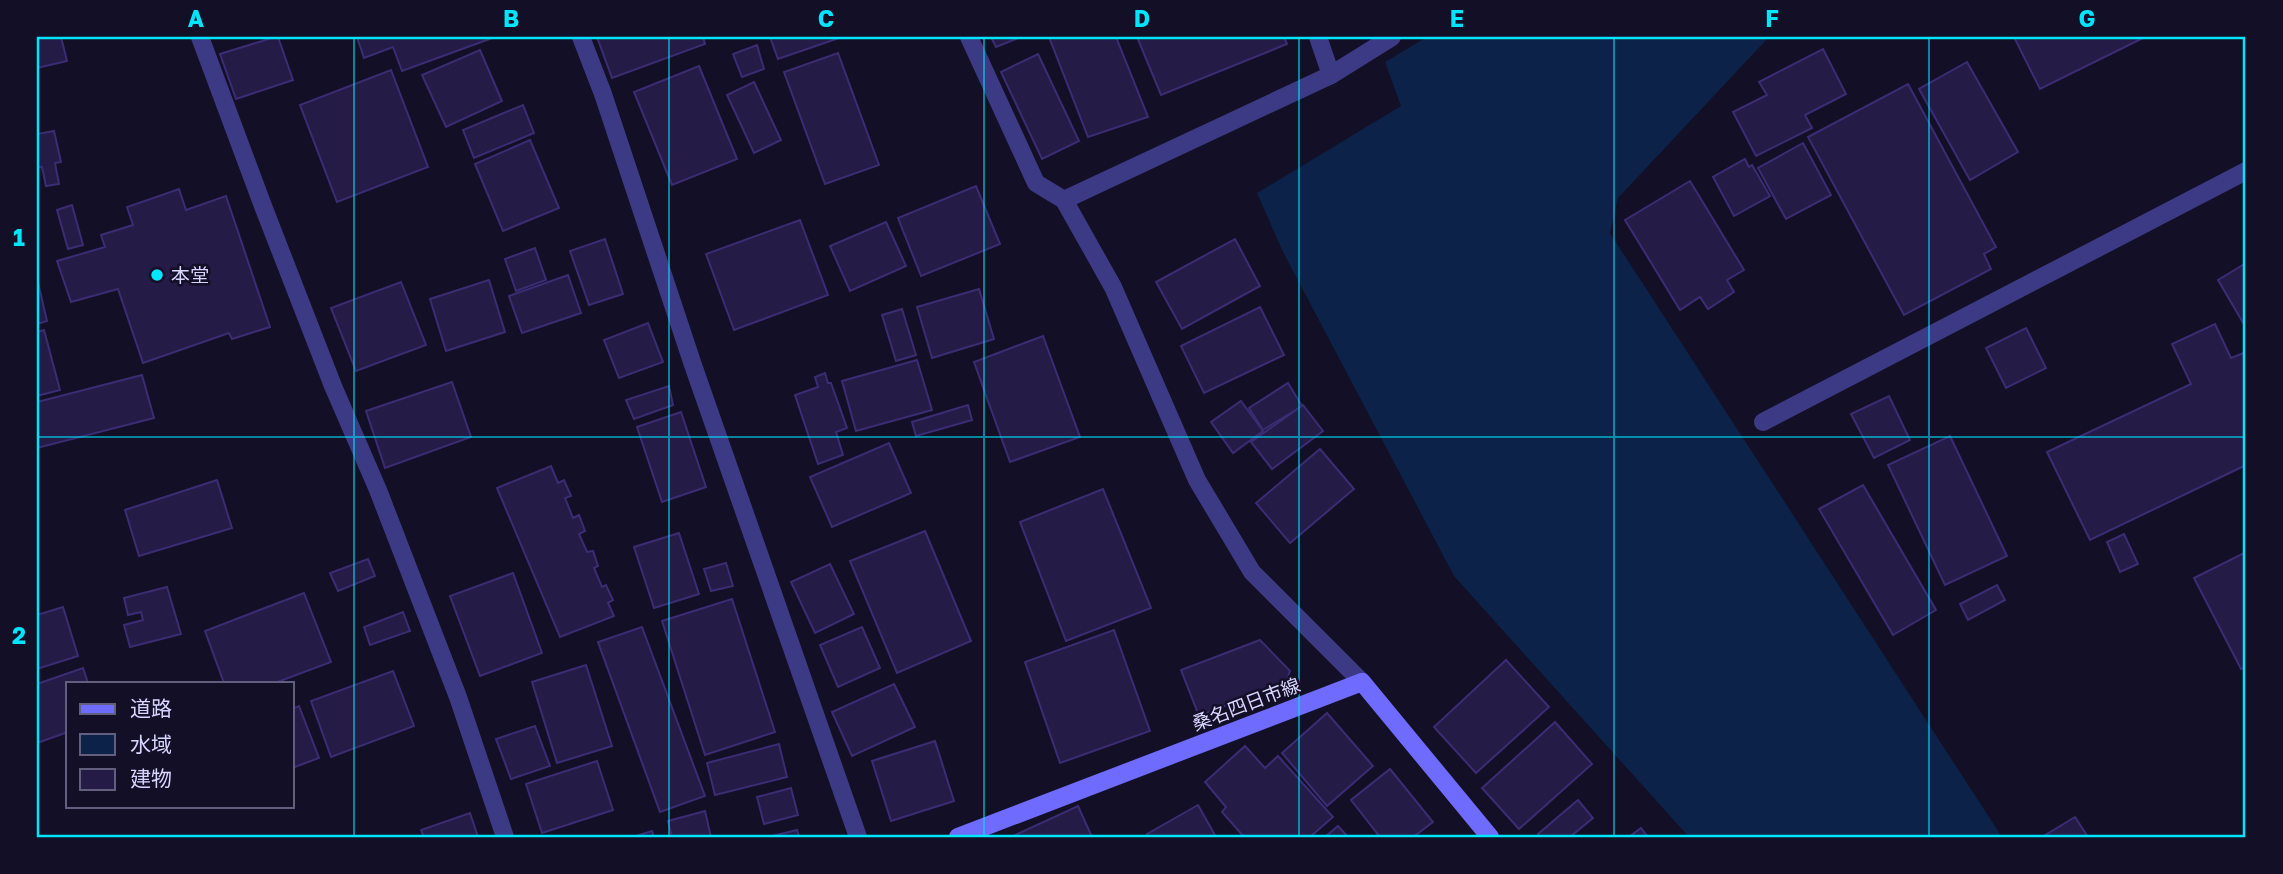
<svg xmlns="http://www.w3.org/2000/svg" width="2283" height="874" font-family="'Golos Text','Noto Sans JP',sans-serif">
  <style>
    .water { fill: #0c2248 }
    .building { fill: #241b47; stroke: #3b2d73; stroke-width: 2 }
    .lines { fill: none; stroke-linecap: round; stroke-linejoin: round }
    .street { stroke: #3d3a85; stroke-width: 18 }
    .secondary { stroke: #6f6bff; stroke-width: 18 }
    .grid { fill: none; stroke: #00e5ff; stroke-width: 2; stroke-opacity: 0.55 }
    .poi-dot { fill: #00e5ff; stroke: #130f26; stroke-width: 2.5 }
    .labels { text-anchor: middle; stroke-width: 5; stroke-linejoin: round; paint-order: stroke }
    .poi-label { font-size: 19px; fill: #d9d4ff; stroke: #130f26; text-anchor: start }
    .street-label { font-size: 19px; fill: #d9d4ff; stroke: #130f26 }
    .neatline { fill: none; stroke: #00e5ff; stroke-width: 2.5 }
    .grid-label { font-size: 23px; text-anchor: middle; font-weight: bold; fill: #00e5ff }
  </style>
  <rect width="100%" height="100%" fill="#130f26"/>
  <polygon class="water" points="1427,37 1769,37 1618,198 1610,233 2002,837 1689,837 1454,576 1283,252 1257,193 1401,106 1385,62"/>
  <g class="building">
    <polygon points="37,37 61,37 67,61 37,68"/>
    <polygon points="275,37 278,37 293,80 236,99 220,54"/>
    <polygon points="357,37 495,37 402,71 393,47 364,58"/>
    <polygon points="597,37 703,37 705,44 612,78"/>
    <polygon points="770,37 842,37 778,59"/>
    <polygon points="991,37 1021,37 996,47"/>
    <polygon points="1049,37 1116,37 1148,117 1088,137"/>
    <polygon points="1137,37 1284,37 1287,44 1161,95"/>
    <polygon points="2014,37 2145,37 2040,89"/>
    <polygon points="757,45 764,69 742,77 733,54"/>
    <polygon points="1823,49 1846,94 1805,115 1812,128 1756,156 1733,112 1767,95 1759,82"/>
    <polygon points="480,50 502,101 446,127 422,75"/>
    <polygon points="838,53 879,165 825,184 784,72"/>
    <polygon points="1038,54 1079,141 1042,159 1001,72"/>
    <polygon points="1967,62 2018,152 1970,180 1919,89"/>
    <polygon points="699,66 737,159 672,185 634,92"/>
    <polygon points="391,70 428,167 337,202 300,105"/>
    <polygon points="754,82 781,140 754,153 727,95"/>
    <polygon points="1908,84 1996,247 1984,254 1991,269 1904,315 1808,137"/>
    <polygon points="523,105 534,133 474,158 463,130"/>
    <polygon points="54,131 61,162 55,163 59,184 46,186 42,167 38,167 37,161 37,134"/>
    <polygon points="530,140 559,208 503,231 475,164"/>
    <polygon points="1803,143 1831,195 1786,219 1758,168"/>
    <polygon points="1745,159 1749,167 1752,165 1770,196 1734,216 1713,177"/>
    <polygon points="1690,181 1744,270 1727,280 1734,292 1708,309 1700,297 1680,310 1625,220"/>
    <polygon points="976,186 1000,244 921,276 898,218"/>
    <polygon points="179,189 186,210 226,196 270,327 232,339 229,333 143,363 118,289 71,302 57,261 105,247 101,235 133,225 127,207"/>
    <polygon points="72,205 83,245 68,249 57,210"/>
    <polygon points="800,220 828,295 734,330 706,254"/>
    <polygon points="886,222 906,266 850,291 830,246"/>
    <polygon points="605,239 623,294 589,305 570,251"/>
    <polygon points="1235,239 1260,286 1182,329 1156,282"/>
    <polygon points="535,248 546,280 516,291 505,259"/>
    <polygon points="2246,263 2246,326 2245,326 2218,280"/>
    <polygon points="568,275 581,313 522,333 509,296"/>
    <polygon points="37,278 47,321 37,324"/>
    <polygon points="489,280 505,332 446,351 430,299"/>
    <polygon points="401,282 426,345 356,371 331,308"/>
    <polygon points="979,289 994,339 932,358 917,307"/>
    <polygon points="1260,307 1284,355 1204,393 1181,346"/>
    <polygon points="902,309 916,355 896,361 882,315"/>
    <polygon points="648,323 663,362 619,378 604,340"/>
    <polygon points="2215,324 2231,358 2246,352 2246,465 2090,540 2047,452 2191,384 2172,344"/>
    <polygon points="2026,328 2046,368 2006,388 1986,348"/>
    <polygon points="44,330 60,390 37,396 37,332"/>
    <polygon points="1043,336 1080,437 1010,462 974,362"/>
    <polygon points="917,360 932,410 856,431 842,381"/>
    <polygon points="825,373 828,383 831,383 847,428 836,432 843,455 818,464 795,395 818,387 815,377"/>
    <polygon points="142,375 154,418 37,448 37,402"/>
    <polygon points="452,382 471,437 385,468 366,411"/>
    <polygon points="1288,383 1302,406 1263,430 1249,408"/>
    <polygon points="669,386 673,405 634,419 626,400"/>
    <polygon points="1889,396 1910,440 1874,458 1851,414"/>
    <polygon points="1241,401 1263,431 1233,453 1211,422"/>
    <polygon points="968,405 972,420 916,436 912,422"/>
    <polygon points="1303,405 1323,431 1272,469 1251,442"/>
    <polygon points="681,412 706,487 662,502 637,427"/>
    <polygon points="1950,436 2007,556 1945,585 1888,465"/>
    <polygon points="889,443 911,493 832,527 810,477"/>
    <polygon points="1320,449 1354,489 1290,543 1256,503"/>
    <polygon points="551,466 558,483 564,480 571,496 565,498 573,518 579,515 585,531 579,534 587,552 593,551 598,566 594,568 602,587 606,585 613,600 608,603 614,616 560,637 497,488"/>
    <polygon points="217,480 232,528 139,556 125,510"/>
    <polygon points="1863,485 1936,610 1893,635 1819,509"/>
    <polygon points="1103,489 1151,608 1066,641 1020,522"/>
    <polygon points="925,531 971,641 897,673 850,561"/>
    <polygon points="679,533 699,594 654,608 634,547"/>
    <polygon points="2124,534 2138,564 2120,572 2107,542"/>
    <polygon points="2246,552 2246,667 2241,669 2194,578"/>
    <polygon points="368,559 375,576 338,591 330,573"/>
    <polygon points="726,563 733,586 711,591 704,569"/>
    <polygon points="830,564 854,614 815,633 791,582"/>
    <polygon points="513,573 542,653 480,676 450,596"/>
    <polygon points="1997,585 2005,600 1968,620 1960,604"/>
    <polygon points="167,587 181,634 130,647 124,625 143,620 141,612 128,615 124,598"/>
    <polygon points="304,593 331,662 275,683 224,683 205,631"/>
    <polygon points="732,599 775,732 705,755 662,621"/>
    <polygon points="63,607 78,656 37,669 37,615"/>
    <polygon points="403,612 410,631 370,645 364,627"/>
    <polygon points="642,627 705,796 660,812 598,642"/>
    <polygon points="862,627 880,668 838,687 820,645"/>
    <polygon points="1114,630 1150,731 1060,763 1025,662"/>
    <polygon points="1260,640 1290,671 1286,682 1199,716 1181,670"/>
    <polygon points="1506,660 1549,707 1476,773 1434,727"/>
    <polygon points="586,665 612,746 557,763 532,682"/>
    <polygon points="83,668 88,683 68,683 68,732 37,743 37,684"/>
    <polygon points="393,671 414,726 331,757 311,701"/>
    <polygon points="894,684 915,727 852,756 832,712"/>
    <polygon points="299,706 319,758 292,768 292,709"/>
    <polygon points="1327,713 1373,766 1327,806 1282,753"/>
    <polygon points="1555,722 1592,764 1519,829 1482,788"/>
    <polygon points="535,726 550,766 511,779 496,739"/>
    <polygon points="935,741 954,801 891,821 872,761"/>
    <polygon points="779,744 787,777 715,795 707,763"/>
    <polygon points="1245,746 1265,768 1278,756 1333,817 1310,837 1244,837 1222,812 1226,807 1205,782"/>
    <polygon points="597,761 613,810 542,833 526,784"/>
    <polygon points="1390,769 1433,822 1413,837 1380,837 1351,800"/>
    <polygon points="791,788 798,815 764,824 757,797"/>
    <polygon points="1578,800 1593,818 1570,837 1540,837 1538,834"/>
    <polygon points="1198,805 1216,837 1149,837 1147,834"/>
    <polygon points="1078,806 1092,837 1011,837"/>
    <polygon points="705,811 711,837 672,837 668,821"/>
    <polygon points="470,813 478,837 424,837 421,830"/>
    <polygon points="2075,817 2088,837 2042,837"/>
    <polygon points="1338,826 1348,837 1325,837"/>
    <polygon points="1641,828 1648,837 1629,837"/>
    <polygon points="797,830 799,837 768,837"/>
    <polygon points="652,831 654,837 633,837"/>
  </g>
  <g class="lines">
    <g class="street">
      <polyline points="200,37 263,206 333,386 378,490 458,697 505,837"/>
      <polyline points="581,37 603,94 693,365 858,837"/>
      <polyline points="969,37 1036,183 1064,200 1113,287 1197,480 1252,572 1362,682"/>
      <polyline points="1318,37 1331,75"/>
      <polyline points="1064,200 1331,75 1392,37"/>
      <polyline points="1763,422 2246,171"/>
    </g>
    <polyline class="secondary" points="958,837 1362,682 1490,837"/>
  </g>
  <path class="grid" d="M354,37v800M669,37v800M984,37v800M1299,37v800M1614,37v800M1929,37v800M37,437h2209"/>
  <circle class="poi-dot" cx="157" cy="275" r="7"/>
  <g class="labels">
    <g class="poi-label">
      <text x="171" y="282">本堂</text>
    </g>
    <g class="street-label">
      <text transform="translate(1246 704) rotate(-21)" y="7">桑名四日市線</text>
    </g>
  </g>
  <rect width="2283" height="874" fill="none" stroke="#130f26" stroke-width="77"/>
  <rect x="66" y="682" width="228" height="126" fill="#130f26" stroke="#625e7d" stroke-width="2"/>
  <rect x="80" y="704" width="35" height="10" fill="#6f6bff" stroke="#625e7d" stroke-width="2"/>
  <text x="130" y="716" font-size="21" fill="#d9d4ff">道路</text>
  <rect x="80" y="734" width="35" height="21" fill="#0c2248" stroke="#625e7d" stroke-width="2"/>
  <text x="130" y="752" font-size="21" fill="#d9d4ff">水域</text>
  <rect x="80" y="769" width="35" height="21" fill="#241b47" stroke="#625e7d" stroke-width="2"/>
  <text x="130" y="786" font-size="21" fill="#d9d4ff">建物</text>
  <rect x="38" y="38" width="2206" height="798" class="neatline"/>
  <g class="grid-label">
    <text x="196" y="27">A</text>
    <text x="511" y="27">B</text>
    <text x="826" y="27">C</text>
    <text x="1142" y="27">D</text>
    <text x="1457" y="27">E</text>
    <text x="1772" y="27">F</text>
    <text x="2087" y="27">G</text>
    <text x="19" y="246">1</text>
    <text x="19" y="644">2</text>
  </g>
</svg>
